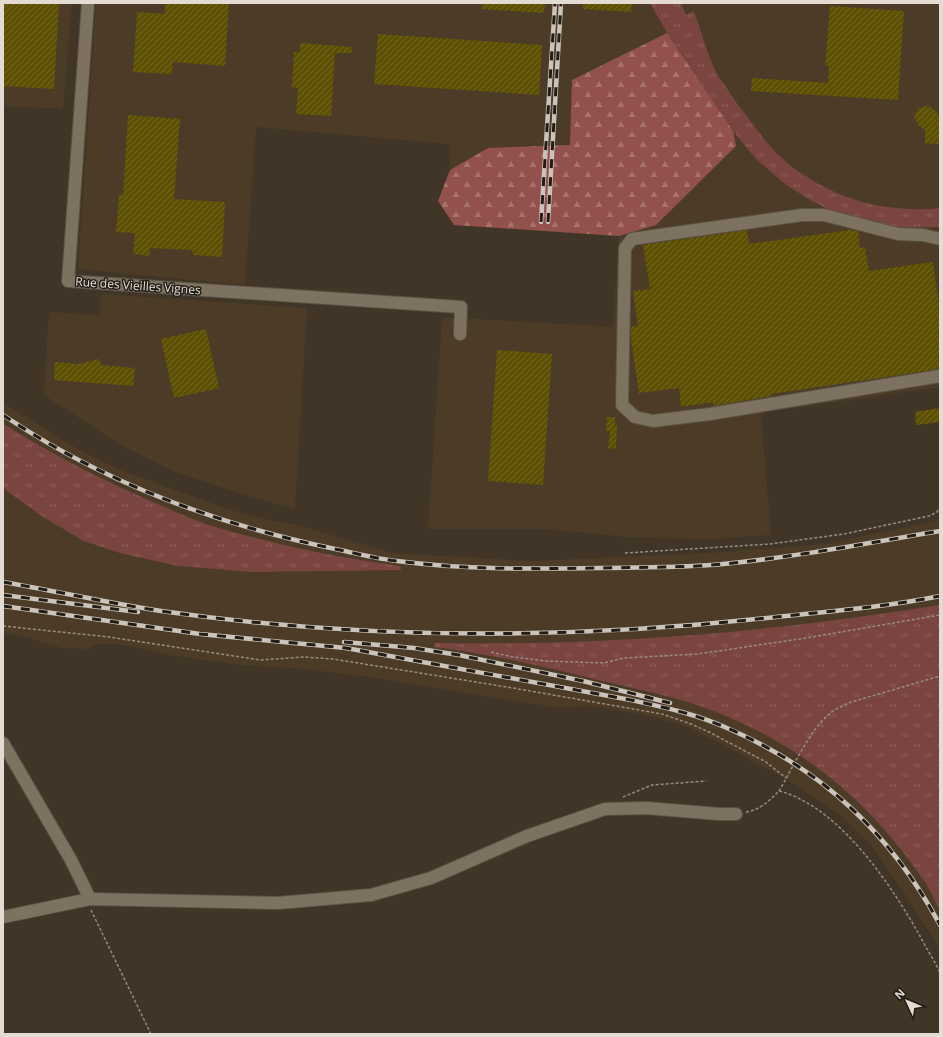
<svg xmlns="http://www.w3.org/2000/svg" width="943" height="1037" font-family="'Open Sans',sans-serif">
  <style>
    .built { fill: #4c3c27 }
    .grass { fill: url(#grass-tufts) }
    .forest { fill: url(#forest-firs) }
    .building { fill: url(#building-hatch) }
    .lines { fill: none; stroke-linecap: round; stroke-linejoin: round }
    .minor-casing { stroke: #5c5245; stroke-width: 14 }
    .path { stroke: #978d82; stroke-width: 1.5; stroke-dasharray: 3 2; stroke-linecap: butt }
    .minor { stroke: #7d7160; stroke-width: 12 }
    .rail-casing { stroke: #ccc4ba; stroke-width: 4.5 }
    .rail { stroke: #231d17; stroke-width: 3; stroke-dasharray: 9; stroke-linecap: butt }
    .labels { text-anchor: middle; stroke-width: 3; stroke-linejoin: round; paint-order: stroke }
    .street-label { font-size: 12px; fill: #e4dcd3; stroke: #231d17 }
  </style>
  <defs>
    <pattern id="grass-tufts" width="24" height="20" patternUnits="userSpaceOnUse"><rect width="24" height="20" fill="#7a4440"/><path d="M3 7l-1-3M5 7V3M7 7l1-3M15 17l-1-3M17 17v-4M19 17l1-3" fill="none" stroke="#8d5e5b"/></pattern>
    <pattern id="forest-firs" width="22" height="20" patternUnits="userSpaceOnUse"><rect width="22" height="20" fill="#93514d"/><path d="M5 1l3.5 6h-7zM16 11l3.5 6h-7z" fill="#a7726e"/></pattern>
    <pattern id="building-hatch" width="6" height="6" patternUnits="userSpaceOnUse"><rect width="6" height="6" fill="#5d5003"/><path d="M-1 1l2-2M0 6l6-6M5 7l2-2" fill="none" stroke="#746927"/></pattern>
  </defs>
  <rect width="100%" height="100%" fill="#403526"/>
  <g class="built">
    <polygon points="3,3 72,3 63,109 3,106"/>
    <polygon points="96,3 650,3 667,33 756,159 898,228 940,227 940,387 761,413 771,535 709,539 628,537 547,529 428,529 442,317 613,327 619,236 454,225 438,201 450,170 449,144 256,127 245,285 78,269"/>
    <polygon points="681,3 940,3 940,208 917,210 902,209 885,207 855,200 828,189 807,177 782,158 769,145 743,112 716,73 694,12 686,15"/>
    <polygon points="101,294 307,308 295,509 241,494 175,472 119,444 44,395 49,312 99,315"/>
    <polygon points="3,403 81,451 116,468 139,477 228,509 273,521 294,524 392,553 532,561 727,552 825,544 940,520 940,951 936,942 907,897 871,845 841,816 789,781 731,749 688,727 642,714 590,706 553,707 377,678 305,669 243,665 175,656 135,647 113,644 99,644 87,649 62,648 23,636 3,633"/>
  </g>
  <g class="grass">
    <path d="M650,3h31l5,12 8,-4c7,20 13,41 22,61 2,5 7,10 10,15 7,11 15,22 23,32 10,13 20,28 33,39 44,39 101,56 158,50v19l-42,1 -60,-14 -26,-13 -27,-17 -29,-25 -23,-28 -66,-98z"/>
    <path d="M3,424c48,29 96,55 148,77 22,10 44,20 68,27 59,17 119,30 181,38l1,4 -148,2 -75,-6 -58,-13 -36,-12 -41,-24 -40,-29z"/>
    <path d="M940,605v304c-6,-10 -11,-22 -18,-31 -53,-77 -119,-132 -206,-166 -37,-15 -76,-22 -114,-31 -55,-14 -111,-27 -168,-34l1,-4c171,3 337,-11 505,-38z"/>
  </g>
  <polygon class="forest" points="667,33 733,131 736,146 656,225 619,236 454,225 438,201 450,170 488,148 570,145 572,80"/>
  <g class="building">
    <polygon points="3,3 59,3 54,89 3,86"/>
    <polygon points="165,3 229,3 225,66 173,62 172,74 133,72 137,12 165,14"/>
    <polygon points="482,3 545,3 544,13 481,9"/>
    <polygon points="583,3 632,3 631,12 583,9"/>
    <polygon points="830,6 904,11 898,100 751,91 752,78 828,83 829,66 825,66"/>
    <polygon points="378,34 542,45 539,95 374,84"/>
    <polygon points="300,43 352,47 351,53 335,53 331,116 296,114 298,88 292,87 294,52 300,52"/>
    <polygon points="927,106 931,107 936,111 940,119 940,144 925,143 925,130 919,126 914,117 918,109 922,107"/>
    <polygon points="128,115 180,119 174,199 225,202 222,257 193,255 192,250 150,248 149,256 133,254 135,233 116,232 119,195 123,195"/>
    <polygon points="747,230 749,244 850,230 858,231 860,248 865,247 869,271 933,262 940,312 940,369 771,394 771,396 713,406 713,402 681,407 679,388 639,393 631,339 631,327 638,326 633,291 650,289 643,245"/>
    <polygon points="206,329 219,388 174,398 161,339"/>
    <polygon points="497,350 552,354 543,485 488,481"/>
    <polygon points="99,359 101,365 135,368 133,386 54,380 55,362 79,364"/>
    <polygon points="940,408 940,422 916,425 915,412"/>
    <polygon points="607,417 615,417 615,425 617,425 616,448 608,449 610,431 606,431"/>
  </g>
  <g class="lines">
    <defs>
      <g id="minor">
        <polyline points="88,3 68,281 461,307 460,334"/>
        <polyline points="940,239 923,235 898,234 824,215 802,215 632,239 625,248 622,405 635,417 653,421 710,414 940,376"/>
        <polyline points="3,743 71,860 90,899"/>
        <polyline points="3,917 90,899 278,903 371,895 431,878 527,836 605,809 646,808 719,814 736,814"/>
      </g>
    </defs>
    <use href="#minor" class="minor-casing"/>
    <g class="path">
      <polyline points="625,553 770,544 844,534 929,516 937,512 940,507"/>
      <polyline points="3,626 109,637 260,660 304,657 333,659 513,688 662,714 691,724 709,732 766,762 786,778"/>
      <polyline points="491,652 513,657 546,661 604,663 624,658 698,654 806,638 940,615"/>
      <path d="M779,791c13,-22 30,-59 48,-75 6,-6 14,-9 21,-13l92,-27"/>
      <polyline points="623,797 652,785 706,781"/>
      <path d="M746,812c14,-2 23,-11 33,-21 60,15 114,96 142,147 6,12 14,23 19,35"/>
      <polyline points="91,910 151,1034"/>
    </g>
    <use href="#minor" class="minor"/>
    <defs>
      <g id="rail">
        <polyline points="541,222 555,3"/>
        <polyline points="548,222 561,3"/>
        <path d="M3,415c101,68 218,111 337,135 19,4 38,9 57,11 68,9 137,8 205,7 40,-1 81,0 121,-4 73,-7 145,-21 217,-33"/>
        <path d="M3,582c53,9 105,21 158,29 204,29 411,29 615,6 55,-6 110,-10 164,-21"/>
        <polyline points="3,595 138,612"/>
        <path d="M3,606l197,28 146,14 285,52c32,7 65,14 96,28 95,41 164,106 213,197"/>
        <polyline points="344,642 414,648 459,655 583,681 670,703"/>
      </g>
    </defs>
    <use href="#rail" class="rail-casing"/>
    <use href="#rail" class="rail"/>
  </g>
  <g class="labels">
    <g class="street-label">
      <text transform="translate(138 286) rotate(4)" y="4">Rue des Vieilles Vignes</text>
    </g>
  </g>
  <rect width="943" height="1037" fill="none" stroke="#e4dcd3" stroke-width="8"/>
  <g transform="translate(907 1001) rotate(314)" stroke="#231d17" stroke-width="3" paint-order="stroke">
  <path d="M0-3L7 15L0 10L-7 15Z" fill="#e4dcd3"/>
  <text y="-6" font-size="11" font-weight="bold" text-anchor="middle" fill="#e4dcd3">N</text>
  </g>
</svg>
